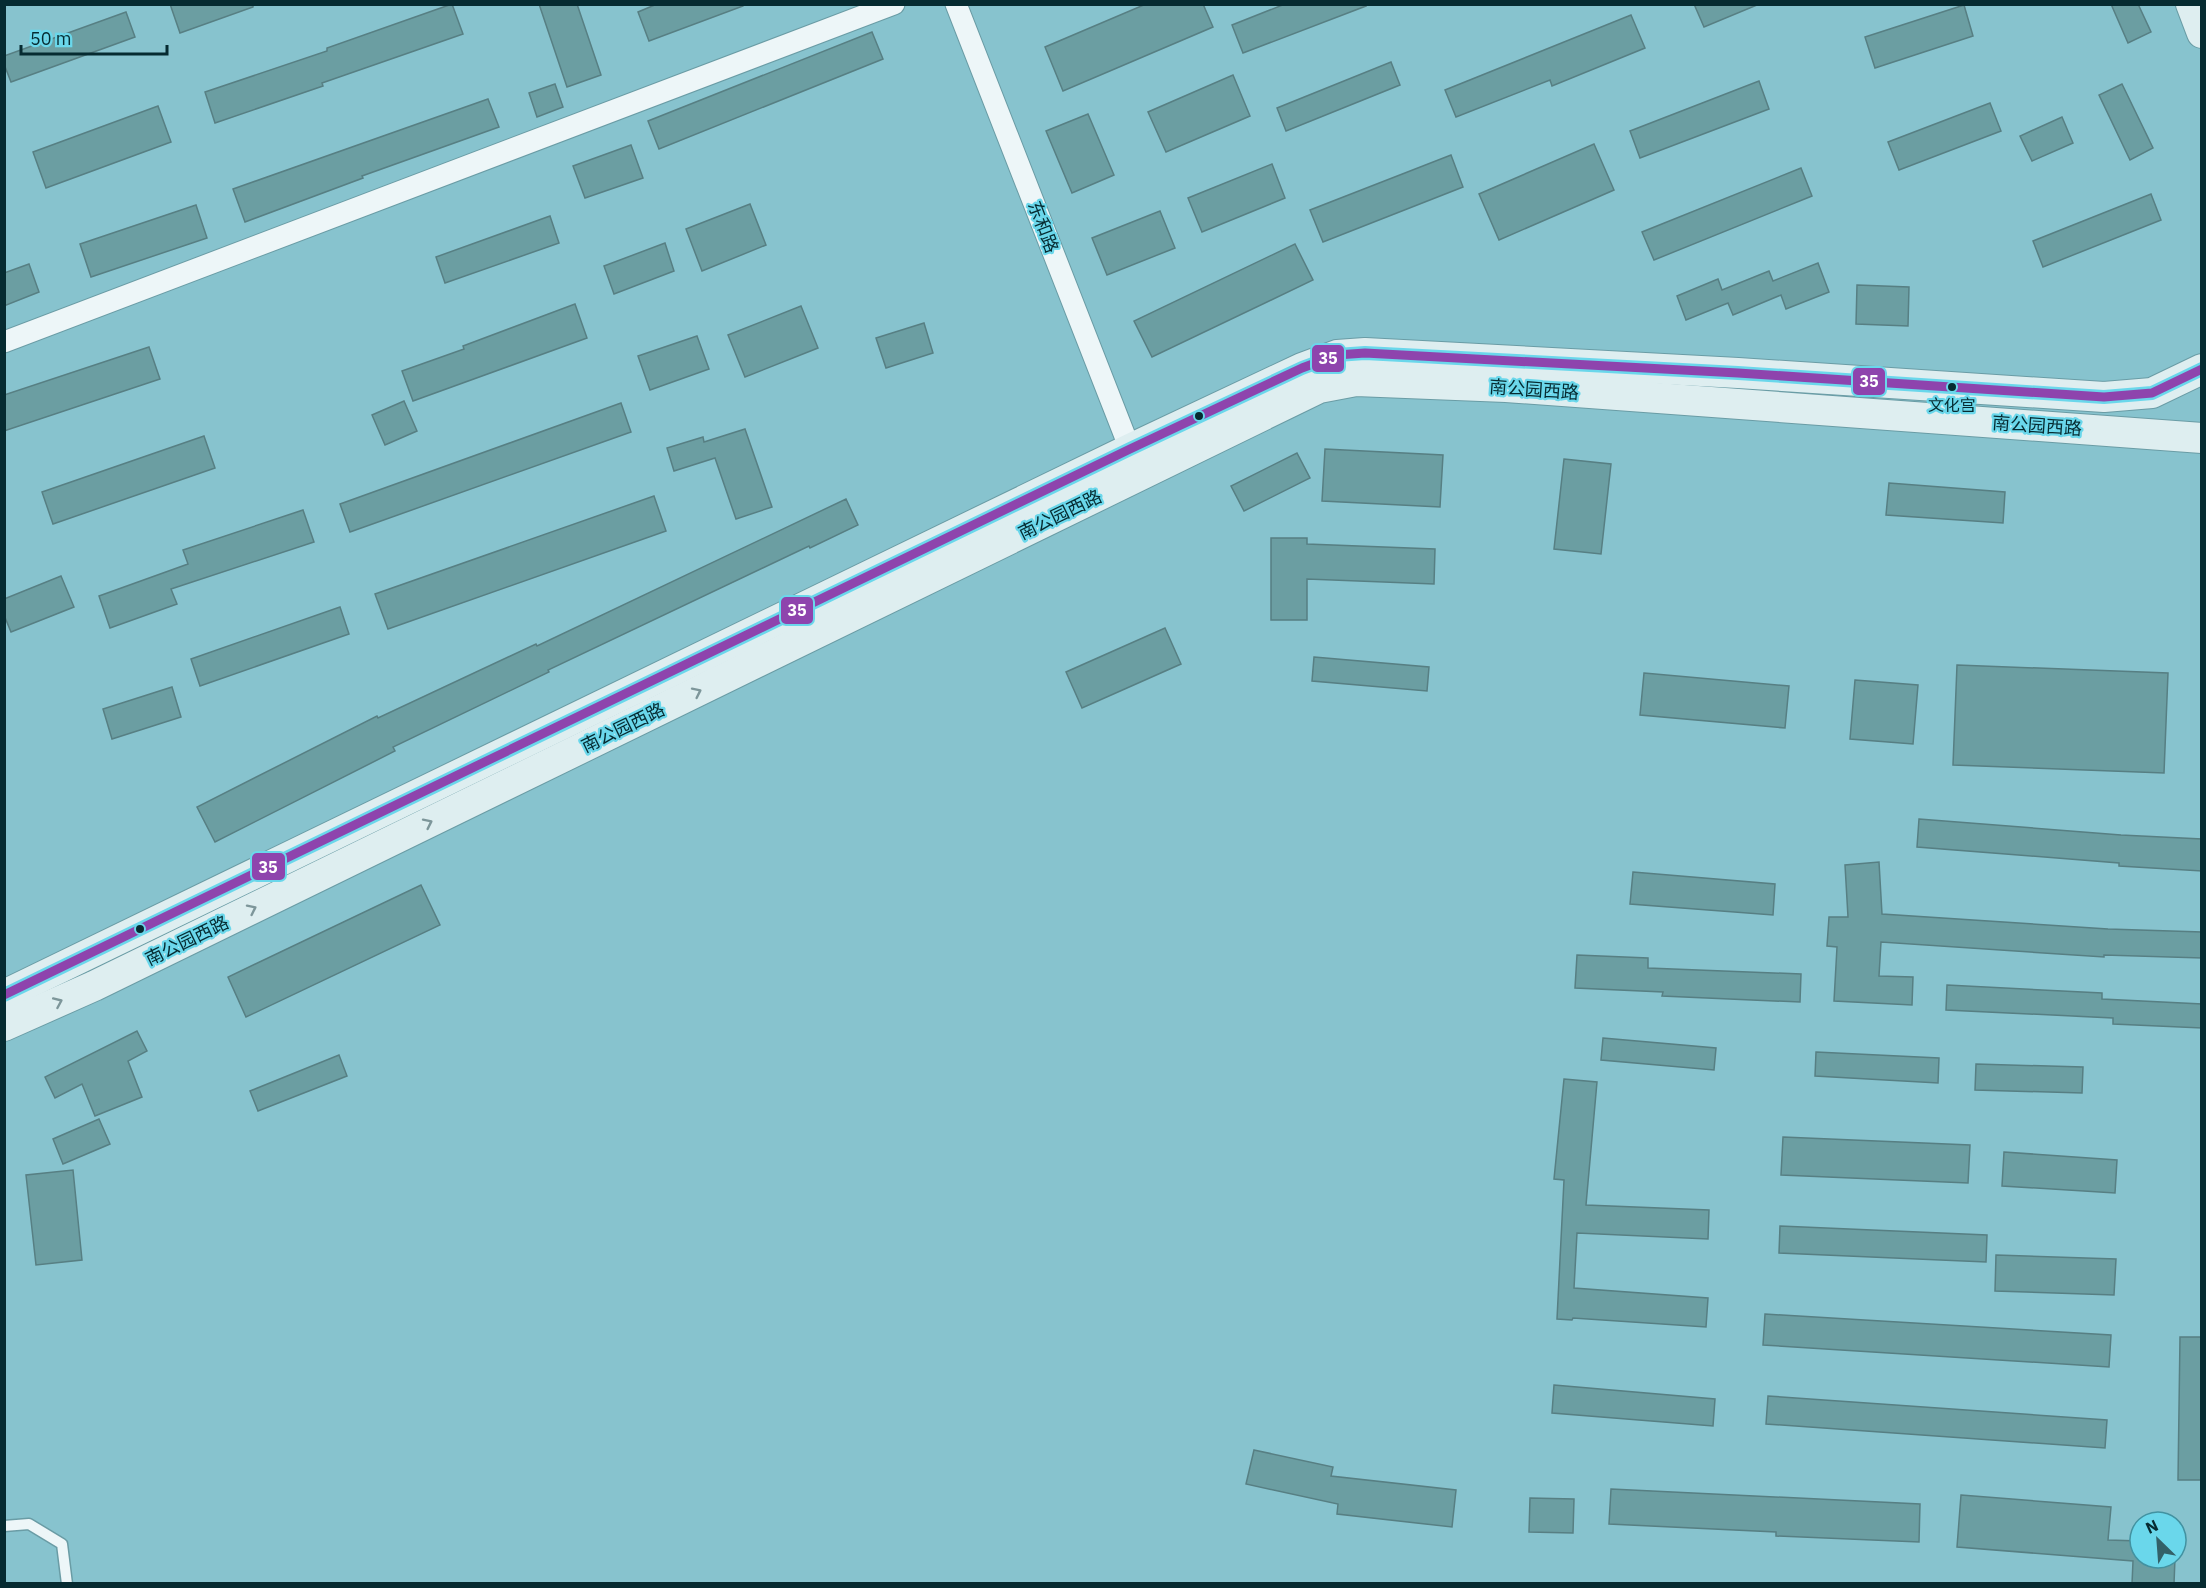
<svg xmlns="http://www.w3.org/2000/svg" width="2206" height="1588" font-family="'IBM Plex Sans','Noto Sans SC',sans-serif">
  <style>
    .building { fill: #6b9ea2; stroke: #577f83; stroke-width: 1.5 }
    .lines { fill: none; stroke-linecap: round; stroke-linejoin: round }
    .lane-casing { stroke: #6a9ca5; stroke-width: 13 }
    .street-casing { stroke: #6a9ca5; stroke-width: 23 }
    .secondary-casing { stroke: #6a9ca5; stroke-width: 32 }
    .lane { stroke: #edf6f8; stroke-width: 10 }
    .street { stroke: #edf6f8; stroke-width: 21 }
    .secondary { stroke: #deeef0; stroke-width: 30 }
    .bus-1-casing { stroke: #6ad7eb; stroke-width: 14 }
    .bus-1 { stroke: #8e44ad; stroke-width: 9 }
    .oneway { stroke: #7d969a }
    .bus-dot { fill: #062b31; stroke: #6ad7eb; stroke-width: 2 }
    .labels { text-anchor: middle; stroke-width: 4.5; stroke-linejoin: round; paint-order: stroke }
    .bus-label { font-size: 16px; fill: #062b31; stroke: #6ad7eb }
    .street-label { font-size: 18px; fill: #062b31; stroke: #6ad7eb }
    .line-badge { stroke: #6ad7eb; stroke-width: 2 }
    .badge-label { font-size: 16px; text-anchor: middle; font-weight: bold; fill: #fff }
  </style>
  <rect width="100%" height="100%" fill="#87c3ce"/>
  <g class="building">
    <polygon points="170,4 253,4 253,7 180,33"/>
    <polygon points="452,4 463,34 322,83 323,86 215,123 205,92 327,51 327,48"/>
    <polygon points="539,4 577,4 601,75 567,87"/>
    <polygon points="657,4 743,4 743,6 649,41 638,12"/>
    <polygon points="1146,4 1203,4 1213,27 1063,91 1045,47"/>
    <polygon points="1285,4 1365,4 1366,6 1243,53 1232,25"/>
    <polygon points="1694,4 1757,4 1757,5 1704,27"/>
    <polygon points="2111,4 2138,4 2151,32 2128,43"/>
    <polygon points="1964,5 1973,36 1875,68 1865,37"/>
    <polygon points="126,12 135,37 11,82 4,64 4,56"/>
    <polygon points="1631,15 1645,48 1552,86 1550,80 1456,117 1445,90"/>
    <polygon points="872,32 883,59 659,149 648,121"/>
    <polygon points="1391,62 1400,85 1286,131 1277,108"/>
    <polygon points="1233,75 1250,116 1166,152 1148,112"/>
    <polygon points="1759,81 1769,109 1640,158 1630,131"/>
    <polygon points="555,84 563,107 537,117 529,93"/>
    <polygon points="2122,84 2153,148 2130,160 2099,95"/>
    <polygon points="488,99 499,127 362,176 363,178 245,222 233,189"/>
    <polygon points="1990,103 2001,131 1899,170 1888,142"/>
    <polygon points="158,106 171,142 46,188 33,152"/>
    <polygon points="1088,114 1114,175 1072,193 1046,131"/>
    <polygon points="2062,117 2073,143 2032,161 2020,136"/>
    <polygon points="1594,144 1614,190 1499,240 1479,194"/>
    <polygon points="631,145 643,178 585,198 573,166"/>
    <polygon points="1451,155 1463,187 1323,242 1310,210"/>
    <polygon points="1272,164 1285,198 1202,232 1188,198"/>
    <polygon points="1801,168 1812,196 1654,260 1642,232"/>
    <polygon points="2151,194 2161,220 2043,267 2033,241"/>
    <polygon points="750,204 766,245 702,271 686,229"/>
    <polygon points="196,205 207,238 91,277 80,244"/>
    <polygon points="1160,211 1175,248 1107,275 1092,238"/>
    <polygon points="550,216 559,243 445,283 436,257"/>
    <polygon points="665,243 674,271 614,294 604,266"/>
    <polygon points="1295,244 1313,280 1152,357 1134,321"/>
    <polygon points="1818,263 1829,292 1786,309 1781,295 1733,315 1728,303 1686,320 1677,296 1718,279 1722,290 1769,271 1773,281"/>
    <polygon points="29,264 39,292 4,306 4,273"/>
    <polygon points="1857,285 1909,287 1908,326 1856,324"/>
    <polygon points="575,304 587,338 413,401 402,371 464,349 463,346"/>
    <polygon points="801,306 818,348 745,377 728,335"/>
    <polygon points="924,323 933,353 886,368 876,338"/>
    <polygon points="697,336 709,369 650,390 638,356"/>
    <polygon points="149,347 160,379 4,431 4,395"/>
    <polygon points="404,401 417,431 385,445 372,415"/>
    <polygon points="621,403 631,432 350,532 340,504"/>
    <polygon points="745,429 772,507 736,519 715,458 674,471 667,448 703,437 704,442"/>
    <polygon points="204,436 215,468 53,524 42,492"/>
    <polygon points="1325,449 1443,455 1440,507 1322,501"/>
    <polygon points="1297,453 1310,478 1244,511 1231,486"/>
    <polygon points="1564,459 1611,464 1601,554 1554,549"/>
    <polygon points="1889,483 2005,492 2003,523 1886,515"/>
    <polygon points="654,496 666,531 388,629 375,594"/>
    <polygon points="846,499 858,525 810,548 809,546 548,670 549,672 393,747 395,751 215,842 197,807 377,716 378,718 536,644 537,646"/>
    <polygon points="303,510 314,542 171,589 177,604 110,628 99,596 188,564 183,550"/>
    <polygon points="1271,538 1307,538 1307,544 1435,549 1434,584 1307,579 1307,620 1271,620"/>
    <polygon points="61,576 74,607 11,632 4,615 4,599"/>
    <polygon points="340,607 349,634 200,686 191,659"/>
    <polygon points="1165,628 1181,664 1082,708 1066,672"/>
    <polygon points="1314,657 1429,667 1427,691 1312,681"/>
    <polygon points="1957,665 2168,673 2164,773 1953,765"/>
    <polygon points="1644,673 1789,686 1785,728 1640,715"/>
    <polygon points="1855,680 1918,685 1913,744 1850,739"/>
    <polygon points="172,687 181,717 112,739 103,709"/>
    <polygon points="1919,819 2121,835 2202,839 2202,871 2119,866 2119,863 1917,847"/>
    <polygon points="1879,862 1882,914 2108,929 2202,932 2202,958 2104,955 2104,957 1881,942 1879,976 1913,977 1912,1005 1834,1001 1837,947 1827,946 1829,917 1848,917 1845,865"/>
    <polygon points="1633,872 1775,884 1773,915 1630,904"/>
    <polygon points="421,885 440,925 246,1017 228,977"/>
    <polygon points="1577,955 1648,958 1648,968 1801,974 1800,1002 1662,996 1663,992 1575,988"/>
    <polygon points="1947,985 2102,993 2102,999 2202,1004 2202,1028 2113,1024 2113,1018 1946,1010"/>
    <polygon points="137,1031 147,1051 128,1061 142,1097 95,1116 82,1084 55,1098 45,1077"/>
    <polygon points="1603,1038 1716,1048 1714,1070 1601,1060"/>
    <polygon points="1816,1052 1939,1058 1938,1083 1815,1076"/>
    <polygon points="339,1055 347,1076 258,1111 250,1091"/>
    <polygon points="1976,1064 2083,1067 2082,1093 1975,1090"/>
    <polygon points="1564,1079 1597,1082 1586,1205 1709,1210 1708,1239 1577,1233 1574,1288 1708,1298 1706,1327 1573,1318 1572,1320 1557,1319 1564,1180 1554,1179"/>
    <polygon points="99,1119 110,1144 63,1164 53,1139"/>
    <polygon points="1783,1137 1970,1145 1968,1183 1781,1175"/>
    <polygon points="2004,1152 2117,1160 2115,1193 2002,1186"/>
    <polygon points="73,1170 82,1260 36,1265 26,1175"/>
    <polygon points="1780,1226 1987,1235 1986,1262 1779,1253"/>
    <polygon points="1996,1255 2116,1259 2114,1295 1995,1291"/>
    <polygon points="1765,1314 2111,1335 2109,1367 1763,1345"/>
    <polygon points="2180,1337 2202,1337 2202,1480 2178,1480"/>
    <polygon points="1554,1385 1715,1399 1713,1426 1552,1413"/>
    <polygon points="1768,1396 2107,1420 2105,1448 1766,1424"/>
    <polygon points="1254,1450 1333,1467 1331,1476 1456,1490 1452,1527 1337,1514 1338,1504 1246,1484"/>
    <polygon points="1611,1489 1920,1504 1919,1542 1776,1536 1776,1532 1609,1524"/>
    <polygon points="1961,1495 2111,1507 2108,1540 2140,1541 2140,1558 2175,1558 2174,1584 2132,1584 2133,1561 1957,1547"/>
    <polygon points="1530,1498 1574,1499 1573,1533 1529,1532"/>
  </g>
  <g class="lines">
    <defs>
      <polyline id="lane" points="4,1526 29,1524 62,1544 67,1584"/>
      <g id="street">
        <polyline points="956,4 1130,449"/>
        <polyline points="4,342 894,4"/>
      </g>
      <g id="secondary">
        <polyline points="2191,4 2202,33"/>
        <polyline points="4,995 1130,449 1302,368 1337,355 1365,353 1738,373 2104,397 2152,393 2202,369"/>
        <polyline points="4,1026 94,986 1319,388 1356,381 1506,387 2202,438"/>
      </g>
    </defs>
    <use href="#lane" class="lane-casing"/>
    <use href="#street" class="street-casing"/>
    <use href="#secondary" class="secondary-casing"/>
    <use href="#lane" class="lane"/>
    <use href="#street" class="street"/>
    <use href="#secondary" class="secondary"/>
    <defs>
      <polyline id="bus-1" points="4,995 1130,449 1302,368 1337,355 1365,353 1738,373 2104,397 2152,393 2202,369"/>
    </defs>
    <use href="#bus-1" class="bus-1-casing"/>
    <use href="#bus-1" class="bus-1"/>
  </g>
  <defs><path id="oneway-chevron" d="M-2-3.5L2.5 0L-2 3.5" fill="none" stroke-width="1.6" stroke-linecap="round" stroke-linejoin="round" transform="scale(1.5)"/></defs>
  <g class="oneway">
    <use href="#oneway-chevron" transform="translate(697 692) rotate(-26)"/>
    <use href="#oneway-chevron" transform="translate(428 823) rotate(-26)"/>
    <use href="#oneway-chevron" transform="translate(252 909) rotate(-26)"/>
    <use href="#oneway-chevron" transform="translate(58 1002) rotate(-24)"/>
  </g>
  <g class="bus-dot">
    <circle cx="1952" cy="387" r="5"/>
    <circle cx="1199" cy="416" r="5"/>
    <circle cx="140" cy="929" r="5"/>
  </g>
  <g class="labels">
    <g class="bus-label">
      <text x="1952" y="411">文化宫</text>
    </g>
    <g class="street-label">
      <text transform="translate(1043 227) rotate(69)" y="6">东和路</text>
      <text transform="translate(1534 390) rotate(4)" y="6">南公园西路</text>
      <text transform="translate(2037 426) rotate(4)" y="6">南公园西路</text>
      <text transform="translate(1060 515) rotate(-26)" y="6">南公园西路</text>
      <text transform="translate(623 728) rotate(-26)" y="6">南公园西路</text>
      <text transform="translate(187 941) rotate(-26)" y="6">南公园西路</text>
    </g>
  </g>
  <g class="line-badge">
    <rect x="1311" y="344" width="34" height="29" rx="6" fill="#8e44ad"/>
    <rect x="1852" y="367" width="34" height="29" rx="6" fill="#8e44ad"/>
    <rect x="780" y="596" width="34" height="29" rx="6" fill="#8e44ad"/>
    <rect x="251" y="852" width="35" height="29" rx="6" fill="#8e44ad"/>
  </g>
  <g class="badge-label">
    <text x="1328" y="364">35</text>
    <text x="1869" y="387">35</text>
    <text x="797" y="616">35</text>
    <text x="268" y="873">35</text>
  </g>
  <rect width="2206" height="1588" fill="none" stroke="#062b31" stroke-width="12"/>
  <g transform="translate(2158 1540) rotate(335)"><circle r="28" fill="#6ad7eb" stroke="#4292a1" stroke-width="1.5"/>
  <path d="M0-4.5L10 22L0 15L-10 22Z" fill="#336068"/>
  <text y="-9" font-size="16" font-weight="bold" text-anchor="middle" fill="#062b31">N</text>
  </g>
  <path d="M21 45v9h146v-9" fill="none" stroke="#062b31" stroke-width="3"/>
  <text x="30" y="45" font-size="18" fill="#062b31" stroke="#6ad7eb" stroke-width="4.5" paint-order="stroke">50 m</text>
</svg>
